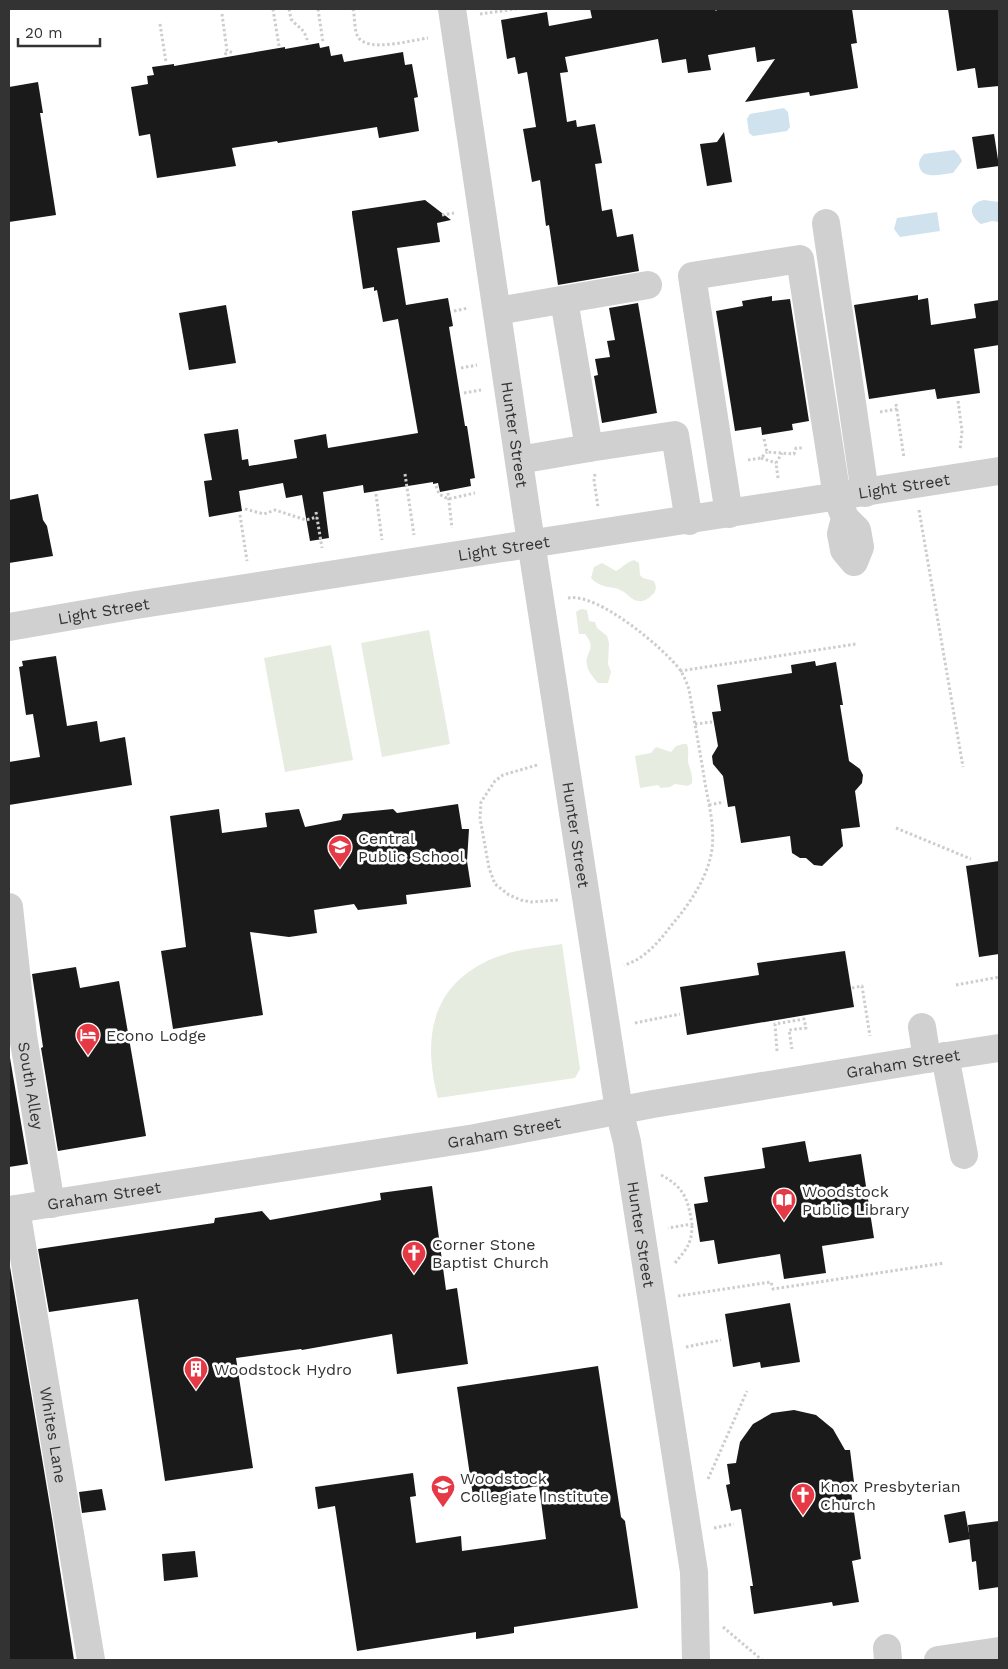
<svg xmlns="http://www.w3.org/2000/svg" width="1008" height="1669" font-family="'Work Sans',sans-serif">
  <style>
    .green { fill: #e6ecdf }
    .water { fill: #cfe2ee }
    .building { fill: #1a1a1a }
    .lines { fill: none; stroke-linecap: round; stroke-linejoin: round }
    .path { stroke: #cdcdcd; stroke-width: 3; stroke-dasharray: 2.5 2.5; stroke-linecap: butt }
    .minor { stroke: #d0d0d0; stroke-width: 28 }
    .labels { text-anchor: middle; stroke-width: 5; stroke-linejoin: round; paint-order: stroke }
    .street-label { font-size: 16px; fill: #333; stroke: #fff }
    .poi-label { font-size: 16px; fill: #333; stroke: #fff; text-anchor: start }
  </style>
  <rect width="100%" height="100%" fill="#fff"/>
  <g class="green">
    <path d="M634,560l5,3 1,12 3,3 11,3 2,6 -1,5c-5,5 -9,10 -17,9 -7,-1 -9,-6 -14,-9 -12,-8 -20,-1 -33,-14l3,-11 8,-4 14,8c7,-4 11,-9 18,-11z"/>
    <path d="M581,609l6,1 2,11 6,1 2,6 10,8 2,7 -1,21 3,8 -3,11h-10c-4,-5 -10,-11 -11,-18 -3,-12 11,-16 -2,-31h-6l-3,-22z"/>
    <polygon points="429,630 450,744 382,757 361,643"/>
    <polygon points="331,645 353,760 285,772 264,658"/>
    <path d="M683,744h4c2,6 1,11 1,18 2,8 5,13 4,21l-4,3 -13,-2 -5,3 -9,1 -3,-3 -18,3 -5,-32 16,-3 5,-6 15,5 5,-6z"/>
    <path d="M562,944l18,125 -5,9 -137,20c-16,-60 -7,-114 56,-140 21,-9 45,-10 68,-14z"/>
  </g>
  <g class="water">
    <polygon points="784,108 788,112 790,127 787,131 753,136 749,133 747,119 750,114"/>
    <path d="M954,150l5,5 3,6 -9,12c-11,1 -33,8 -34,-9 0,-4 2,-7 5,-10z"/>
    <path d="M984,200l15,2v20l-7,-1 -11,3c-12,-8 -13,-21 3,-24z"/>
    <polygon points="937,212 940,231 900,237 894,229 897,218"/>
  </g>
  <g class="building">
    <polygon points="590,9 852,9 857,43 851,44 858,88 810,96 809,92 745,102 775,59 757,62 755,47 708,55 711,70 688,73 686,59 662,63 658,39 565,57 568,72 560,73 567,122 576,120 577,127 595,124 602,163 595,164 602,211 612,209 617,237 633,234 639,271 558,285 549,225 546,226 540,180 532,182 523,129 536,127 527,72 518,74 515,57 507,59 501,20 547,12 549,26 592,18"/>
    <polygon points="948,9 999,9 999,86 978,88 975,68 957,71"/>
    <polygon points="319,43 320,48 329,46 331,56 342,54 344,62 403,52 405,65 412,64 418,97 414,98 419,131 379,138 377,127 278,143 277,141 232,148 236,166 157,178 150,134 139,136 131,87 148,84 147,76 154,75 152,67 174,64 174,66 285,47 285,49"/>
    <polygon points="38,82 43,113 40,113 56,215 9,222 9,87"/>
    <polygon points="724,132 732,182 707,186 700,144 717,142"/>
    <polygon points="994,134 999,166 977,169 972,137"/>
    <polygon points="425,200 451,220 437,223 440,242 397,248 406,305 448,298 453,326 449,327 465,426 467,426 475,478 470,479 471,486 440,492 438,483 433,484 433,482 364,493 363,485 323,492 329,538 310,541 302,495 286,498 283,483 239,491 242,511 209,517 204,481 212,480 204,434 238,429 242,460 248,459 249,466 297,458 294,440 326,434 328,448 418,433 398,319 383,322 377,290 374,291 374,287 363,289 352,214 352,211"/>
    <polygon points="918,295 918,300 928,298 931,325 976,318 974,304 999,300 999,345 974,349 980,393 937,399 935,389 869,399 854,305"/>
    <polygon points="772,296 772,301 790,299 809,421 792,424 793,430 762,435 761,427 735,431 716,311 743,306 742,301"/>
    <polygon points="638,303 657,413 602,423 594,376 598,375 595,359 610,357 607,341 615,340 609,308"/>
    <polygon points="226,305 236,363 189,370 179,313"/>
    <polygon points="38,494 43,520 47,526 53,556 9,563 9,500"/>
    <polygon points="56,656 67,726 97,721 100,742 125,737 132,785 9,805 9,762 40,757 33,714 26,715 19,667 23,666 22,661"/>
    <polygon points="815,661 816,666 836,662 843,705 840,705 849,761 860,769 863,775 862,783 855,791 860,827 841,829 843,846 822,866 814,865 806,858 800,858 792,853 790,836 741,843 735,806 728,807 723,776 713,764 712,756 718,746 712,712 721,711 717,685 792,673 791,665"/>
    <polygon points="458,804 462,829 469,829 467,861 471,887 406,895 407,904 358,910 354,904 314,910 317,933 289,937 250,932 263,1015 173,1029 161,951 186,947 170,816 219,809 222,833 267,827 265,813 299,809 305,827 341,820 343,814 393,809 397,813"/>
    <polygon points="999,861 999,954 979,957 966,866"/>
    <polygon points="845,951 854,1007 687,1035 680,987 759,975 757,963"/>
    <polygon points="76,967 80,988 119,981 146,1136 58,1151 41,1048 43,1047 32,974"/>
    <polygon points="9,1052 28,1164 9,1167"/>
    <polygon points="805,1141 809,1162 861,1154 874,1238 822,1246 826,1273 784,1279 780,1254 718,1264 714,1240 700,1242 694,1204 708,1202 704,1177 765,1168 762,1148"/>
    <polygon points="432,1186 446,1290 457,1288 468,1364 397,1374 392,1334 302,1350 301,1349 236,1358 253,1468 165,1481 138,1299 49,1312 38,1249 214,1223 215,1218 262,1211 270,1220 381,1200 380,1193"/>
    <polygon points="9,1261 52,1518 74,1660 9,1660"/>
    <polygon points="790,1303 800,1362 761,1368 760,1362 733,1367 725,1314"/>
    <polygon points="598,1366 621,1517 625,1521 638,1608 514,1627 514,1633 476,1639 476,1632 357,1651 335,1506 318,1509 315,1487 413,1473 416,1496 410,1497 416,1543 461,1536 462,1551 546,1539 539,1486 473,1496 457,1387"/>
    <polygon points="794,1410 816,1415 833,1429 845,1450 850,1450 854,1482 850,1485 861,1559 852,1561 859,1602 833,1606 832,1602 754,1614 750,1586 753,1586 741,1509 731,1511 726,1485 730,1484 727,1464 736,1463 740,1442 753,1424 772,1413"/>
    <polygon points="102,1489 106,1510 82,1513 79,1492"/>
    <polygon points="965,1511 970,1539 949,1543 944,1515"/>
    <polygon points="999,1521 999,1587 979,1590 976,1561 972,1562 968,1525"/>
    <polygon points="195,1551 198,1577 164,1581 162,1554"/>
  </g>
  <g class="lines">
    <g class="path">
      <polyline points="273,9 279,46"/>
      <path d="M289,9l2,10c9,11 13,8 17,24"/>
      <polyline points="318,9 323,42"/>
      <path d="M353,9c2,7 1,21 5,28 10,16 54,3 70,1"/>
      <polyline points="715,10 716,9"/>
      <polyline points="222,14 227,51 234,53"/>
      <polyline points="480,14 516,9"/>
      <polyline points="160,24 166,62"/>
      <polyline points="225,55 227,51"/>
      <polyline points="442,215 454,213"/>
      <polyline points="454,311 468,308"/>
      <polyline points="461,368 477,365"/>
      <polyline points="464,393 481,390"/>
      <polyline points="958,401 962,431 960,450"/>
      <polyline points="896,404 904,458"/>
      <polyline points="880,412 897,409"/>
      <polyline points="764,439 767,452 794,454 796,448 802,448"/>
      <polyline points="761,458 776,463"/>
      <polyline points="748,460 761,458 767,452"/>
      <polyline points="405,474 414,535"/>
      <polyline points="595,474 594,480 598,507"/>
      <polyline points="778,478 776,463 782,453"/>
      <polyline points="436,486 439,494 448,499 475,493"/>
      <polyline points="448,493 452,528"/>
      <polyline points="376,494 382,540"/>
      <polyline points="245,509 264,514 275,510 306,520 317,517"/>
      <polyline points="919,510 963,767"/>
      <polyline points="316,512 322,548"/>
      <polyline points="240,515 247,561"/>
      <path d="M568,598c29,-6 96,50 113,73 3,6 6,12 8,18 5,31 11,62 16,94 4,23 11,48 6,72 -6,27 -23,51 -41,72 -12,16 -27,33 -46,38"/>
      <polyline points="680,671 856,644"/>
      <polyline points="695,724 712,722"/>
      <polyline points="537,765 503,775 495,781 481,802 480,818 489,868 495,884 509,895 521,900 531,902 559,900"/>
      <polyline points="709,805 724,802"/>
      <polyline points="896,828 971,859"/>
      <polyline points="956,985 999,977"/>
      <polyline points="852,988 862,986 870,1036"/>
      <polyline points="635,1023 680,1014"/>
      <polyline points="777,1051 775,1024 804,1019 806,1028 789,1030 792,1049"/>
      <path d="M661,1175c23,12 27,24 31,49l-24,4"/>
      <path d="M675,1263c12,-15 17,-19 17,-39"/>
      <polyline points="678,1296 771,1282 773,1289 944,1263"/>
      <polyline points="686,1347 721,1340"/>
      <polyline points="708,1479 747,1391"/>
      <polyline points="714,1528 734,1524"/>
      <polyline points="723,1627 762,1660"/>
    </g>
    <g class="minor">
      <path id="s1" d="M452,9l75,507 92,594 8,32 67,430 2,88"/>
      <polyline points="826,223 865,493"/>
      <polyline points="497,311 648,285"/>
      <polyline points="589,448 675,435 689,521"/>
      <polyline points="519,460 589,448 564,300"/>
      <polyline points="729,514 692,276 800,259 837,497 845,518 841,534 844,550 854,562 860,547 857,530 845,518"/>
      <path id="s2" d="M9,627l127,-22 863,-134"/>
      <path id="s3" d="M9,907l14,129 28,168"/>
      <polyline points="922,1027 927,1059"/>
      <polyline points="945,1056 964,1155"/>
      <path id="s4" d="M16,1209l75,451"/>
      <path id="s5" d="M9,1210l466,-72 178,-34 274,-45 72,-11"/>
      <polyline points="887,1648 888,1660"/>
      <polyline points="938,1660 999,1651"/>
    </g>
  </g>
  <defs>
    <symbol id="school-pin" viewBox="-11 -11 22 30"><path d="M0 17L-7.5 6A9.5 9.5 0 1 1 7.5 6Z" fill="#e63946" stroke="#fff"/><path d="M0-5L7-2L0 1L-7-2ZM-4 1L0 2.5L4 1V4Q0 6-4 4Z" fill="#fff"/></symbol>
    <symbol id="hotel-pin" viewBox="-11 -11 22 30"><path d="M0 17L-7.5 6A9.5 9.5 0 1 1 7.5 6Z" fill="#e63946" stroke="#fff"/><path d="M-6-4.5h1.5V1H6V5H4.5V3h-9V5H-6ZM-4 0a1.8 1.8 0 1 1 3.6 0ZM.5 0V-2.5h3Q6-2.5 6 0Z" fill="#fff"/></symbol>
    <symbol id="library-pin" viewBox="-11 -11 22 30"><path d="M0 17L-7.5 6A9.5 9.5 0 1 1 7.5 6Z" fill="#e63946" stroke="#fff"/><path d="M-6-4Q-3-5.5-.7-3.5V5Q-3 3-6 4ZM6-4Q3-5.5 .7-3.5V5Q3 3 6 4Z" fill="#fff"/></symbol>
    <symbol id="church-pin" viewBox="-11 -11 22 30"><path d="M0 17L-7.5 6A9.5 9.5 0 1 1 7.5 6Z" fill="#e63946" stroke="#fff"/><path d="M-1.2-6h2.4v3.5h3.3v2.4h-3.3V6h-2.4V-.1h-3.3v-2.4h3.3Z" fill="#fff"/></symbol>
    <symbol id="building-pin" viewBox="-11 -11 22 30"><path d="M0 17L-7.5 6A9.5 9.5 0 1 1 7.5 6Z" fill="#e63946" stroke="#fff"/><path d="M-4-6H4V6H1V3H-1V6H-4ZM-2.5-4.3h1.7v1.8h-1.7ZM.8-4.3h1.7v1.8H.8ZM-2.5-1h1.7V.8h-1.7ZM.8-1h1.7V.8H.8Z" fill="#fff"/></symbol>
  </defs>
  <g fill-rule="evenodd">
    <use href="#school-pin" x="326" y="833" width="28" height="38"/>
    <use href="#hotel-pin" x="74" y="1021" width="28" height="38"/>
    <use href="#library-pin" x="770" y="1186" width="28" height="38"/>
    <use href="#church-pin" x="400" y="1239" width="28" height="38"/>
    <use href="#building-pin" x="182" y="1355" width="28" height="38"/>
    <use href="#school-pin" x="429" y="1473" width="28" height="38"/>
    <use href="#church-pin" x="789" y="1481" width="28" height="38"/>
  </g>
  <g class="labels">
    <g class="street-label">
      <text dy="6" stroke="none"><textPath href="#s1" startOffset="430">Hunter Street</textPath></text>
      <text dy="6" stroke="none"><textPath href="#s2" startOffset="906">Light Street</textPath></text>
      <text dy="6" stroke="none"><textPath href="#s2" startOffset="501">Light Street</textPath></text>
      <text dy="6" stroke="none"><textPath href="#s2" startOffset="96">Light Street</textPath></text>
      <text dy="6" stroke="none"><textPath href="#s1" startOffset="835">Hunter Street</textPath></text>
      <text dy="6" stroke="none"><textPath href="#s5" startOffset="906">Graham Street</textPath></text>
      <text dy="6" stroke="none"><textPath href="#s3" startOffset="180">South Alley</textPath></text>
      <text dy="6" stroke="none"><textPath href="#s5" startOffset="501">Graham Street</textPath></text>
      <text dy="6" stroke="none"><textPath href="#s5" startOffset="96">Graham Street</textPath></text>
      <text dy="6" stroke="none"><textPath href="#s1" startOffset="1240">Hunter Street</textPath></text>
      <text dy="6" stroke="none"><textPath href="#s4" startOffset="229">Whites Lane</textPath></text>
    </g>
    <g class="poi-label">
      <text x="358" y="844">Central<tspan x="358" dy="18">Public School</tspan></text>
      <text x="106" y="1041">Econo Lodge</text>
      <text x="802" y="1197">Woodstock<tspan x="802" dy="18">Public Library</tspan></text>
      <text x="432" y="1250">Corner Stone<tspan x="432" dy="18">Baptist Church</tspan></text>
      <text x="214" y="1375">Woodstock Hydro</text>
      <text x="460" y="1484">Woodstock<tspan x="460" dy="18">Collegiate Institute</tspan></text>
      <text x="820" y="1492">Knox Presbyterian<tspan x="820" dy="18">Church</tspan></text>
    </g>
  </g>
  <rect width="1008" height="1669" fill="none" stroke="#333333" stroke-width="20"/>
  <path d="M18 38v8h82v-8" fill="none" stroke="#333333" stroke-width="2.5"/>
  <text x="25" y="38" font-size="15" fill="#333333" stroke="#ffffff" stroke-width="4" paint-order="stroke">20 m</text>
</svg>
